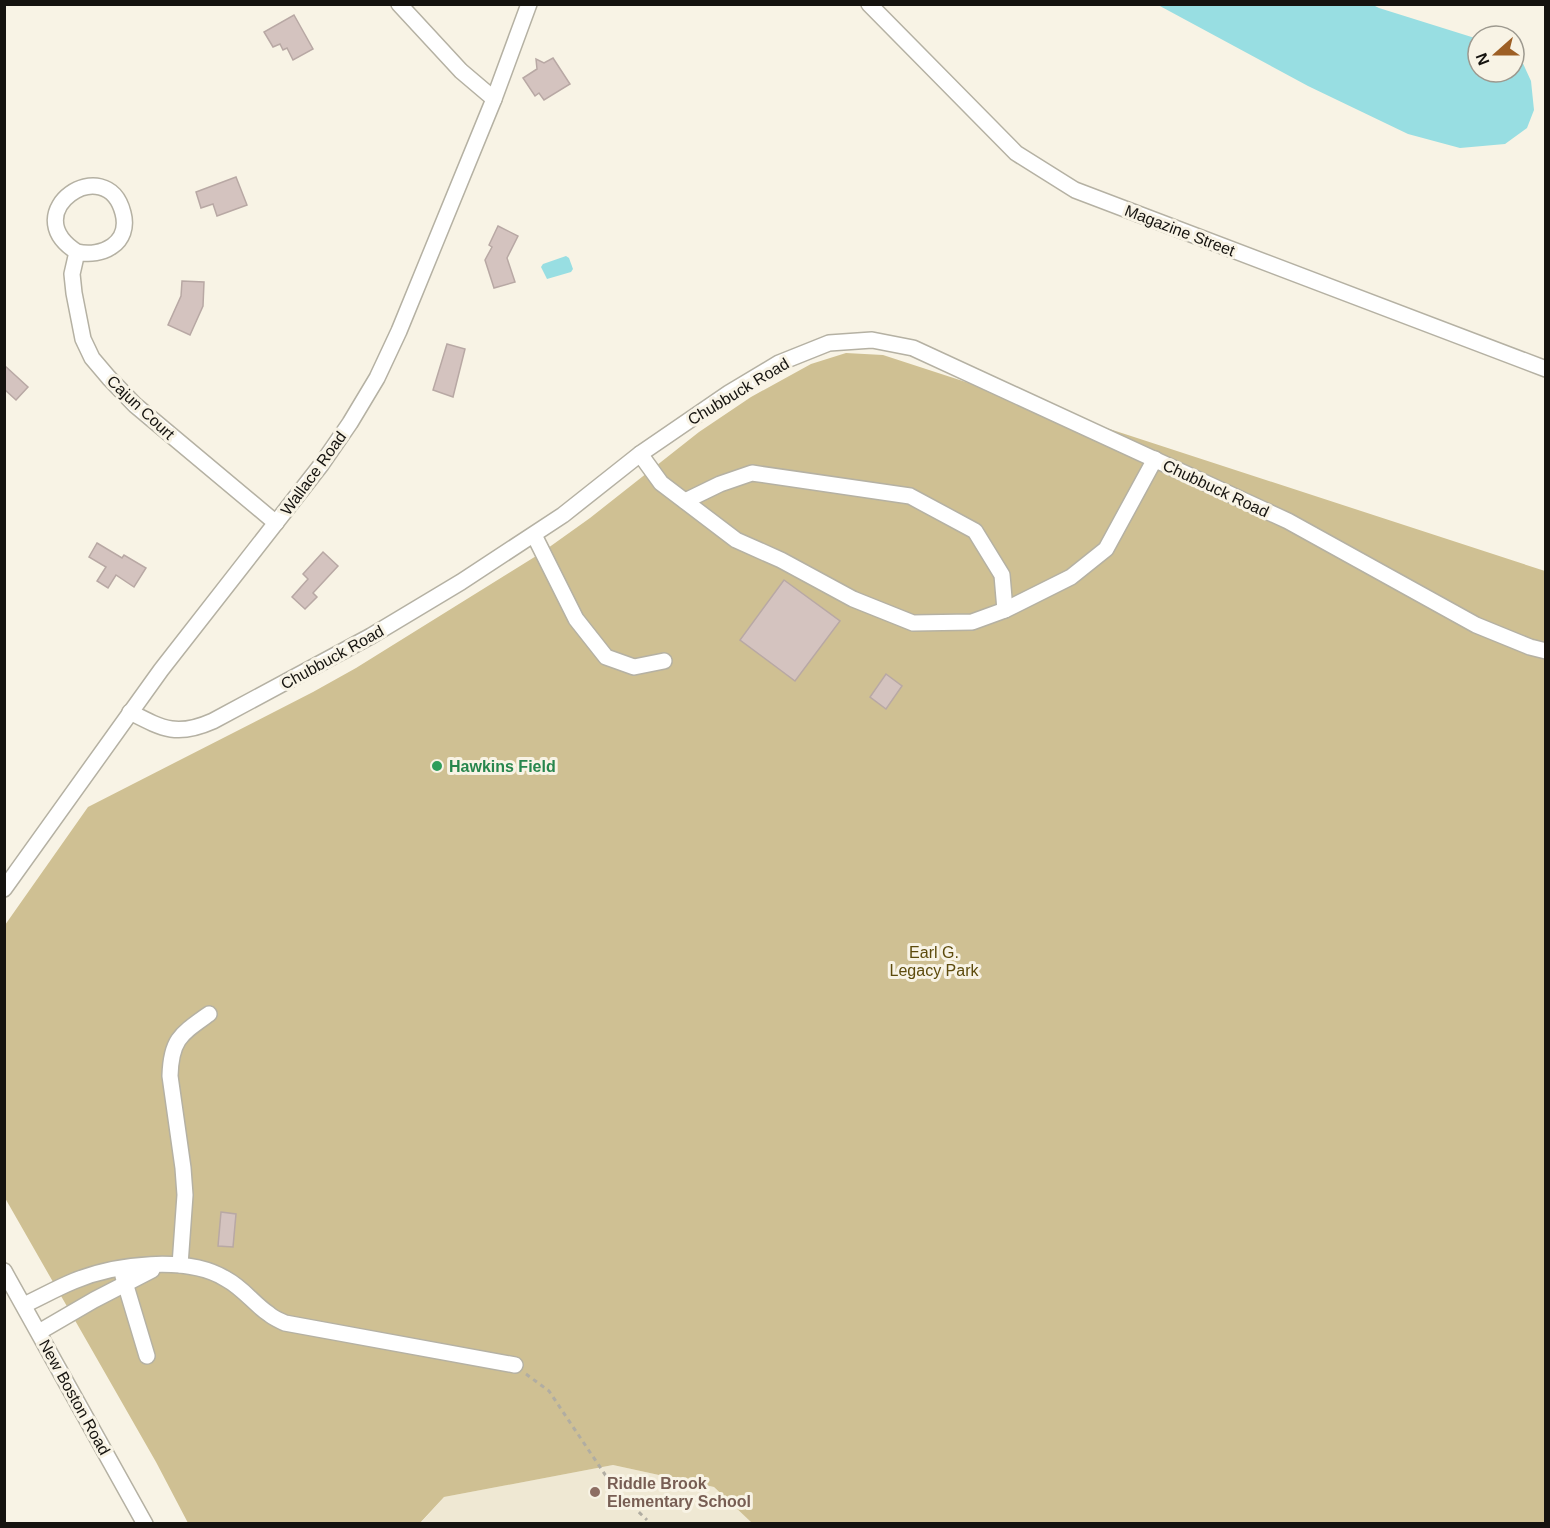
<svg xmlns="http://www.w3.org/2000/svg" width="1550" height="1528" font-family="Arial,sans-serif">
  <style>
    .built { fill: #efe8d3 }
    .green { fill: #cfc093 }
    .water { fill: #98dee2 }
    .building { fill: #d4c3bf; stroke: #b8a8a4; stroke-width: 1.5 }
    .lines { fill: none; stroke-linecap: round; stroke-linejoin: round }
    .minor-casing { stroke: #b5b1a3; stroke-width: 18 }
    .path { stroke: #b1ada2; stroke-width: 3; stroke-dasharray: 4.5 4.5; stroke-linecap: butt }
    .minor { stroke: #fff; stroke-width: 15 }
    .leisure-dot { fill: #2e9e5b; stroke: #f8f3e5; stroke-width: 2 }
    .education-dot { fill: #8d6e63; stroke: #f8f3e5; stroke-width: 2 }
    .labels { text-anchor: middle; stroke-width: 6; stroke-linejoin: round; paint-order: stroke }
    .street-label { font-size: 16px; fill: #15130f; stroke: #f8f3e5 }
    .leisure-label { font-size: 16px; font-weight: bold; fill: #27864d; stroke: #f8f3e5; text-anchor: start }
    .park-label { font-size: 16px; fill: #5d4b0c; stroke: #f8f3e5 }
    .education-label { font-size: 16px; font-weight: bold; fill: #785e54; stroke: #f8f3e5; text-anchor: start }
  </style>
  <rect width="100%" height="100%" fill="#f8f3e5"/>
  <polygon class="built" points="613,1465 714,1487 752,1523 420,1524 444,1497"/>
  <polygon class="green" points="846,353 883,355 1545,571 1545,1523 752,1523 714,1487 613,1465 444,1497 420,1523 188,1523 156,1462 5,1198 5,925 88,807 313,692 356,668 541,553 590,518 699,432 751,397 811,364"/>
  <g class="water">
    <polygon points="1158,5 1373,5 1379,8 1478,39 1478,72 1514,72 1514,53 1520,57 1531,81 1534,110 1527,128 1505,144 1460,148 1408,134 1308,86"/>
    <polygon points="566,256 569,258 573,269 571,272 547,279 541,267 543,264"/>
  </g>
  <g class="building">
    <polygon points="294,15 313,49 293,60 287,48 283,50 280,44 273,47 264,32"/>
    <polygon points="553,58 570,84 544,100 539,93 535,96 523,78 537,69 536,59 544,63"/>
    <polygon points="236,177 247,205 217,216 213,204 201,208 196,192"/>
    <polygon points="498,226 518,236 507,258 515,282 494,288 485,260 492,247 489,245"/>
    <polygon points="182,281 204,282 203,306 190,335 168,325 181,296"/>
    <polygon points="447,344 465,349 453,397 433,390"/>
    <polygon points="4,365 28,387 16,400 4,389"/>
    <polygon points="97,543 122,558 124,555 146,568 134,587 116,575 108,588 97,581 106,567 89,557"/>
    <polygon points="323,552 338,566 313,593 317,597 305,609 292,597 308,579 303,574"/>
    <polygon points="784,580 840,621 795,681 740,640"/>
    <polygon points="886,674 902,686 886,709 870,697"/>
    <polygon points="221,1212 236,1214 233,1247 218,1246"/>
  </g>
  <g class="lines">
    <defs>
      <g id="minor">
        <polyline points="399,4 461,71 494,99"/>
        <polyline points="869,4 1016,153 1075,190 1546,369"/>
        <path d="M77,252c-63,-40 30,-102 46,-39 8,30 -21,45 -46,39l-5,22 2,19 9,46 9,19 17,20 26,27 141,118"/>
        <polyline points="640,454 661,483 736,540 781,560 853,599 913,623 972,622 1005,610 1071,577 1106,549 1155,459"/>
        <polyline points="685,501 720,484 752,473 910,496 975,531 1002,575 1005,610"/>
        <polyline points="534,535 576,619 606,657 634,667 664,661"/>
        <path d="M130,712c33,17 47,25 83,9l158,-85 90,-54 102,-67 77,-61 89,-61 50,-30 50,-20 43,-3 41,8 375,173 188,104 54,22 16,4"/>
        <polyline points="4,889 161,670 321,465 350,423 377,378 399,331 494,99 529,4"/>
        <path d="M180,1265l5,-70 -2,-27 -13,-92c1,-37 11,-42 39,-62"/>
        <polyline points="4,1271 145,1524"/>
        <polyline points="123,1276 147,1356"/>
        <path d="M24,1305c17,-8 33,-17 50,-24 41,-17 113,-26 152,-2 17,9 28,25 43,35 4,4 10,6 16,9l230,42"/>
        <polyline points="39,1332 94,1300 152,1270"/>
      </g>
    </defs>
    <use href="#minor" class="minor-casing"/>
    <polyline class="path" points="526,1374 549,1391 614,1488 647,1520"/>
    <use href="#minor" class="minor"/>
  </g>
  <circle class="leisure-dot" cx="437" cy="766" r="6"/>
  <circle class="education-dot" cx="595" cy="1492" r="6"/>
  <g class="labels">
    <g class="street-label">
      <text transform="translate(1180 230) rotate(21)" y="6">Magazine Street</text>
      <text transform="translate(738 391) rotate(-31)" y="6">Chubbuck Road</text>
      <text transform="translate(141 407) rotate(43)" y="6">Cajun Court</text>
      <text transform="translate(313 473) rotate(-54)" y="6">Wallace Road</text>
      <text transform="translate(1216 488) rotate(25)" y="6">Chubbuck Road</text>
      <text transform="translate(332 657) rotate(-29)" y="6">Chubbuck Road</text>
      <text transform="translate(75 1397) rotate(61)" y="6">New Boston Road</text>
    </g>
    <g class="leisure-label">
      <text x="449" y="772">Hawkins Field</text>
    </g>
    <g class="park-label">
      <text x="934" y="958">Earl G.<tspan x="934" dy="18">Legacy Park</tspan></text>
    </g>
    <g class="education-label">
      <text x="607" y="1489">Riddle Brook<tspan x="607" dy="18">Elementary School</tspan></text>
    </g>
  </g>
  <rect width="1550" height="1528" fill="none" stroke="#15130f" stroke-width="12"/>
  <g transform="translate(1496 54) rotate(249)"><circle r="28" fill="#f8f3e5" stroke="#9d998f" stroke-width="1.5"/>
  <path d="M0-4.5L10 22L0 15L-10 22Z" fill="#9d5f25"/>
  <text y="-9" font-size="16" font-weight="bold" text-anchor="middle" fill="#15130f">N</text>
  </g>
</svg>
